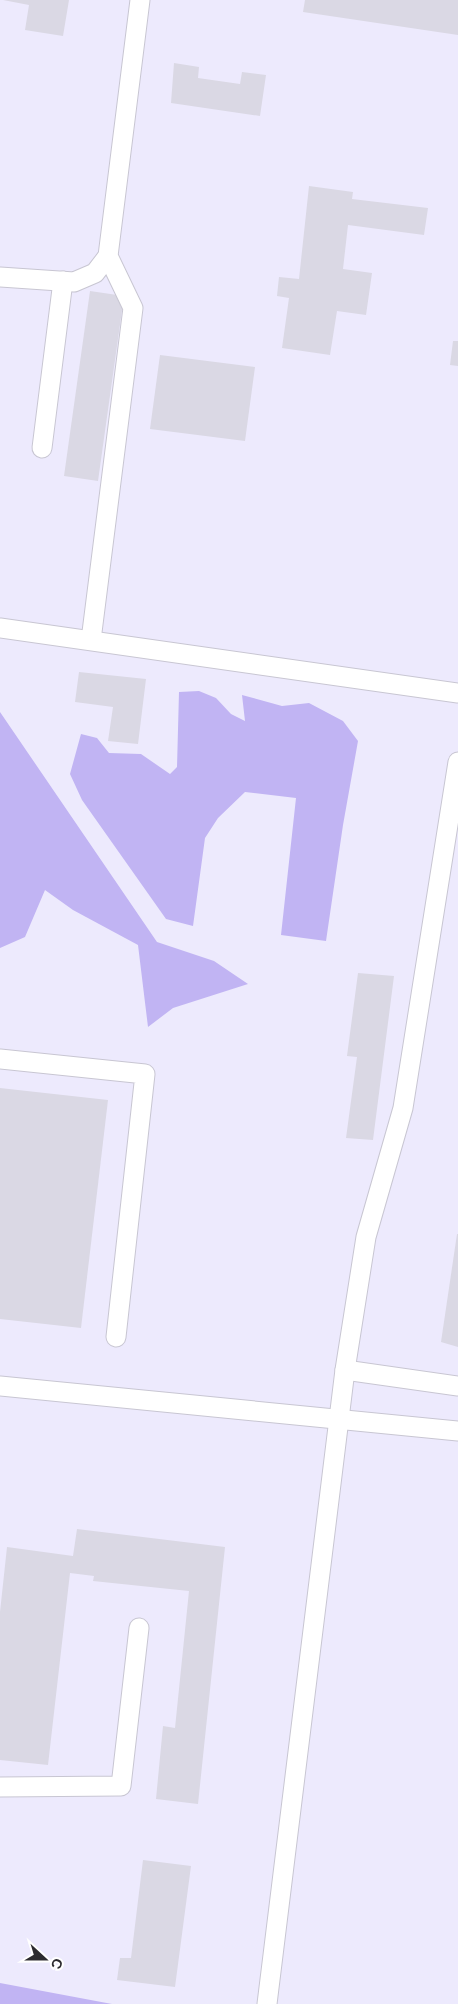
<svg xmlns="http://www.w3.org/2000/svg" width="458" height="2004" font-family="Helvetica,sans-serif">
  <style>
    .built { fill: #edeafd }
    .forest { fill: #c1b4f3 }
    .building { fill: #dad8e4 }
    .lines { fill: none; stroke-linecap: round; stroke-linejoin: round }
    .minor-casing { stroke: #c8c6d2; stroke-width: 21 }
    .minor { stroke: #fff; stroke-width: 19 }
  </style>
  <rect width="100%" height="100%" fill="#f8f7fe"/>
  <rect class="built" x="0" y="0" width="458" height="2004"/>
  <g class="forest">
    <polygon points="199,691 216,698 231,714 245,721 242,695 282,706 309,703 343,721 358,741 343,825 326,941 281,935 296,798 245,792 218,818 205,838 193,926 166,919 82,800 70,774 81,734 97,738 109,753 141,754 170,774 177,767 179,692"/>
    <polygon points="0,712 157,942 214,961 248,984 173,1008 148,1027 138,945 73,910 45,890 25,937 0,948"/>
    <polygon points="0,1983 112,2004 0,2004"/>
  </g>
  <g class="building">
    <polygon points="3,0 69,0 63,36 25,30 29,5"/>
    <polygon points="305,0 458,0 458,35 303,12"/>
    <polygon points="174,63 199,67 198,78 240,84 242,72 266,75 260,116 171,103"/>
    <polygon points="309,186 353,192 352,199 428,208 424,235 348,225 343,269 372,273 366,315 337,311 330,355 282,348 289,298 277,296 279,277 299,279"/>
    <polygon points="90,291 124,296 98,481 64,476"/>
    <polygon points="453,341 458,341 458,366 450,365"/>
    <polygon points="160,355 255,367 245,441 150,429"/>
    <polygon points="79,672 146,679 138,744 108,741 113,707 75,702"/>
    <polygon points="358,973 394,976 373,1140 346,1138 357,1057 347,1056"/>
    <polygon points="0,1088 108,1100 81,1328 0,1319"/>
    <polygon points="457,1234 458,1234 458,1347 441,1342"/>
    <polygon points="77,1529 225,1547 198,1804 156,1799 163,1726 175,1728 189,1591 93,1581 94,1576 70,1573 48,1765 0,1760 0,1612 7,1547 73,1556"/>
    <polygon points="143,1860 191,1866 175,1987 117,1980 120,1958 131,1958"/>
  </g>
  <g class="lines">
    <defs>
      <g id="minor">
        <polyline points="0,277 74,282 95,273 108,256"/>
        <polyline points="42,448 63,281"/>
        <polyline points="0,628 458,693"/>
        <polyline points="91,640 133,308 108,256 140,0"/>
        <polyline points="0,1059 145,1074 116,1337"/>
        <polyline points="345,1370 458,1386"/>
        <polyline points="0,1386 458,1431"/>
        <polyline points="0,1787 121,1786 139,1628"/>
        <polyline points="267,2004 345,1370 366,1237 403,1108 458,762"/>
      </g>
    </defs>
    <use href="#minor" class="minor-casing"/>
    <use href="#minor" class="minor"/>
  </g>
  <g transform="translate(45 1959) rotate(111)" stroke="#ffffff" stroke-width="4" paint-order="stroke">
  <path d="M0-4L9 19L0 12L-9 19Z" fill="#2c2b2f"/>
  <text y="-8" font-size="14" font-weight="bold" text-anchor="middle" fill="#2c2b2f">С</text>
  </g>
</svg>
